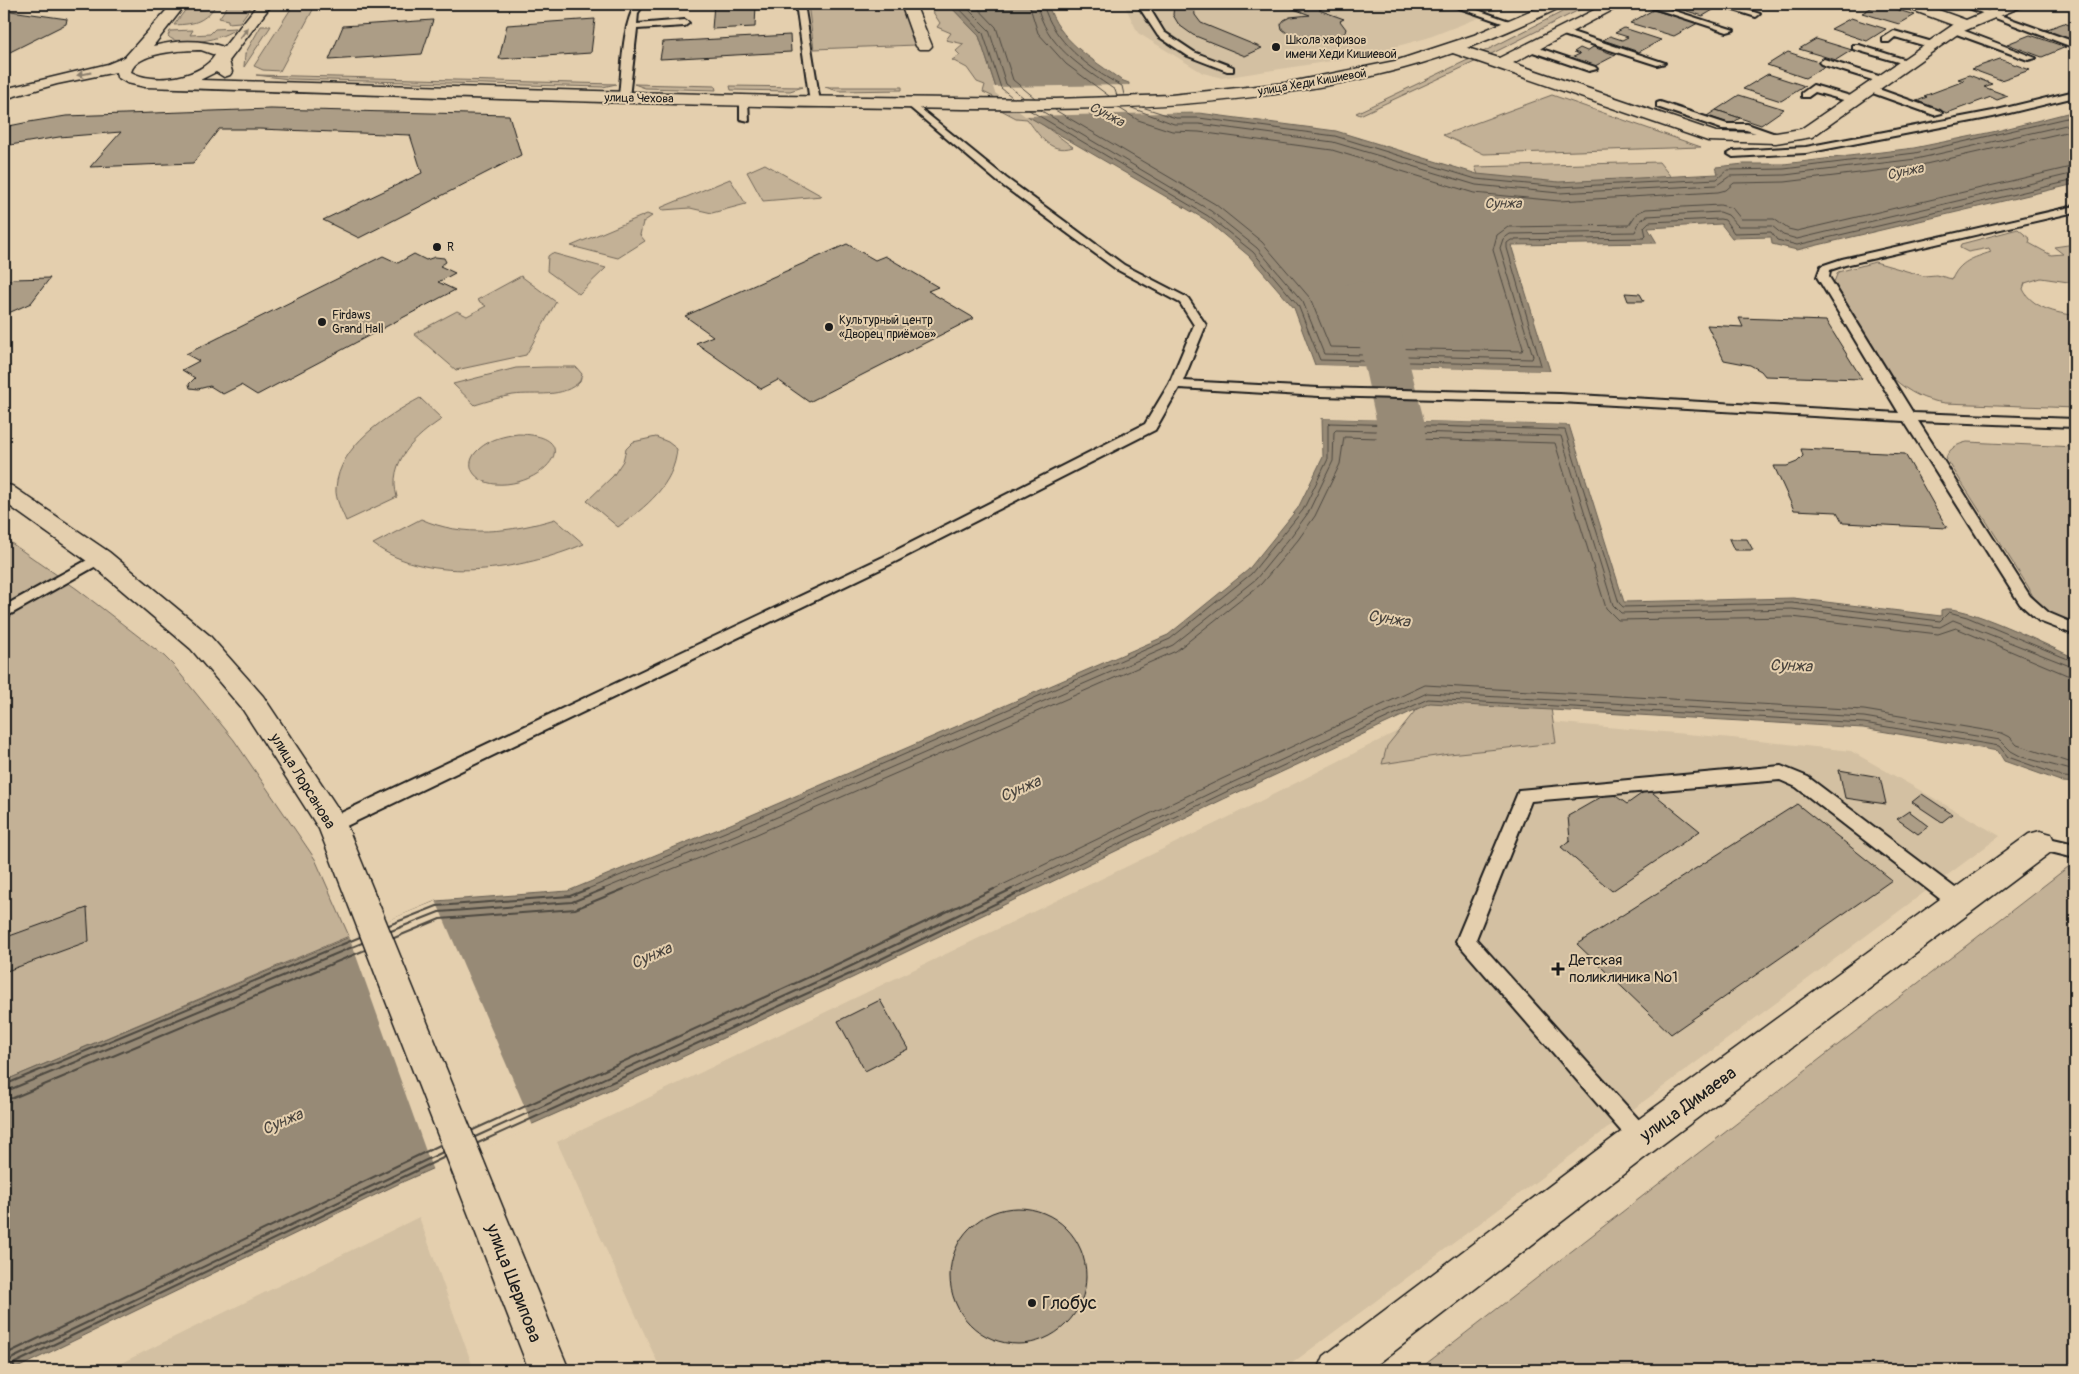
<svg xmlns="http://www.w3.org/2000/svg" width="2079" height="1374" font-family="Pangolin,sans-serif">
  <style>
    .built { fill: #d3c0a2 }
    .green { fill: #c3b196; stroke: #706659 }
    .water { fill: #978a76; stroke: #665e52 }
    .pier { fill: #e4cfae }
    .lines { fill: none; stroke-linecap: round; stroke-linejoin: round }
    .shore-far1 { stroke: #4d4840; stroke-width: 1 }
    .shore { stroke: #4d4840; stroke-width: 2 }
    .river { fill: #978a76; fill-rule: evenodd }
    .building { fill: #ac9d86; stroke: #1c1c1c }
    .lane-casing { stroke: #1c1c1c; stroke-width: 4 }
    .street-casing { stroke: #1c1c1c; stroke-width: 3 }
    .secondary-casing { stroke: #1c1c1c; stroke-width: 3 }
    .lane { fill: #e4cfae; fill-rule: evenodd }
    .street { fill: #e4cfae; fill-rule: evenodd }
    .secondary { fill: #e4cfae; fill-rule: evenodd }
    .oneway { fill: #8a7e6c }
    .poi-dot { fill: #1c1c1c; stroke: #e4cfae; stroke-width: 2 }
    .labels { text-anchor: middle; stroke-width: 4; stroke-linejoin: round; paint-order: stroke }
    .far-poi-label { font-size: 12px; fill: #1c1c1c; stroke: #e4cfae; text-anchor: start }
    .far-street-label { font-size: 12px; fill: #1c1c1c; stroke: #e4cfae }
    .far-water-label { font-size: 14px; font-style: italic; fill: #47423c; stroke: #e4cfae }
    .street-label { font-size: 15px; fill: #1c1c1c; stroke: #e4cfae }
    .poi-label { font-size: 15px; fill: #1c1c1c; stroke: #e4cfae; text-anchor: start }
    .water-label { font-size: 16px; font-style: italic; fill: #47423c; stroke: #e4cfae }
    .near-street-label { font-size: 18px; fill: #1c1c1c; stroke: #e4cfae }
    .near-poi-label { font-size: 18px; fill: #1c1c1c; stroke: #e4cfae; text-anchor: start }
  </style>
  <rect width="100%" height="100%" fill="#e4cfae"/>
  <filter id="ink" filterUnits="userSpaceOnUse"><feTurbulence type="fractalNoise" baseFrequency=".02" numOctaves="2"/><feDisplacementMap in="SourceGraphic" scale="10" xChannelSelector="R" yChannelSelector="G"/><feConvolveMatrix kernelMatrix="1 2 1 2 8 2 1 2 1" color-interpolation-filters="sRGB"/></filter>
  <g filter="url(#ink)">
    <g class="built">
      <polygon points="1124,4 1508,4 1481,17 1427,38 1357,57 1222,78 1203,73 1138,33"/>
      <polygon points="1435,712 1732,738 1851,751 2000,836 1283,1370 661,1370 557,1142 1229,817"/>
      <polygon points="419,1217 474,1370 107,1370"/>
    </g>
    <g class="green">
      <path d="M190,4h27c-13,18 -21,20 -43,21z"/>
      <polygon points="229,4 253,4 240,22 228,23 228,20 219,18"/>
      <polygon points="294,4 316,4 280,71 263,70 254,66"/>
      <polygon points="808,4 901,4 916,45 814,49"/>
      <path d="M931,4h17l31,32 18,55 76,56c-24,8 -35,-14 -46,-28l-11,-1 -17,-9 -3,-11 -13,-6 2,-7 -8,-3 -10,-14 -15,-8 8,-5 -4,-4 8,-7 -18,-4 5,-7 -14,-6 3,-4 -9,-14z"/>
      <polygon points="1578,4 1591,4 1485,57 1481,53"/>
      <polygon points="261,26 271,26 244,67 245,54"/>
      <path d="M236,28c-11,11 -57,21 -68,8l2,-5 23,-1 -3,5 20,-1 5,-5z"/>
      <polygon points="1472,58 1479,60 1360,115 1356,113"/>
      <polygon points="256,75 616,84 603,87 289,79"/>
      <polygon points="634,84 715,86 716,90 645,88"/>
      <polygon points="730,86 803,87 790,91 731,90"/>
      <polygon points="825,87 902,87 902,90 838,91"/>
      <polygon points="1552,95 1701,147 1484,154 1443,135"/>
      <polygon points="1659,162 1706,221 1501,232 1475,167"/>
      <polygon points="765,164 822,196 763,201 747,172"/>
      <polygon points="730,179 746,204 712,213 690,208 663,210 660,208"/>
      <polygon points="647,214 652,216 643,222 640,235 645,241 618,258 571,246"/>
      <path d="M2018,229l12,10 -1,4 22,12 12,-1 -9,-7 21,-3v39l-34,-5 -16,5 -2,6c8,18 34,25 52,26v93l-130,-5c-21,-3 -35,-10 -51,-24l-60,-97 4,-10 37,-10 49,14 12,-1 16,4c8,-18 21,-21 39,-27l-2,-4 -21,4 -8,-4 1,-4z"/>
      <polygon points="552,253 606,268 579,294 547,271 548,256"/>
      <polygon points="521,276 556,302 526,355 456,370 414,334 457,311 467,316 486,306 477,300"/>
      <path d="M546,367h30l6,7 -2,7c-17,18 -44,11 -67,14 -13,2 -25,6 -38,10l-22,-21 63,-16z"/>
      <path d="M420,398l22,21c-27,18 -55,43 -45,78l-51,24c-4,-10 -11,-22 -10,-33 3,-43 51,-72 84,-90z"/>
      <path d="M518,434c70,1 26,54 -23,50 -20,-2 -34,-19 -16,-35 11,-10 25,-13 39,-15z"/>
      <path d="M656,437l12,5 9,7c-3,36 -31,58 -59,78l-31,-26 26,-25 10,-15 3,-12 7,-7z"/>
      <path d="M1967,442l108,5v178c-20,-7 -38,-16 -46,-37l-83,-130c3,-10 12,-14 21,-16z"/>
      <path d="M421,519c42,19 91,13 134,0l29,25c-61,26 -154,42 -211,0z"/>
      <polygon points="4,538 77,589 164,656 173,665 234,740 315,859 349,936 4,1081"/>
      <polygon points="1537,610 1556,743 1449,754 1382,764 1387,746 1431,691"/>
      <polygon points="2068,867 2075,881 2075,1370 1418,1370"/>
    </g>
    <g class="water">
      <path d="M948,4h100c10,36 44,55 73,76l8,3 -1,9 48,21h23l137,18 141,43 82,8 159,-8 -2,-7 28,-3h40l130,-16 83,-17 78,-20v73l-278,66 -25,-6 -1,-7 -39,1 -11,-14 -73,4 9,15 -146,2 39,126 -235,-6 -21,-57 -45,-52 -43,-36 -177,-103 -32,-26 -18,-55z"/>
      <path d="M1322,418l247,7 55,177 169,-4 148,18v-6c19,-9 111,38 134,48v125l-12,-1 -59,-21 -6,-10 -135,-23 -433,-25 -200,93 -378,182 -187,87 -267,119 -385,186h-9v-289l432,-180 132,-10 165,-68 435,-188 80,-65 50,-62 25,-51z"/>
    </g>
    <g class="pier">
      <polygon points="1131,85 1130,91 1140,97 1172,109 1211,112 1025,116 995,93 993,87"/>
      <polygon points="1315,365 1550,371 1551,373 1315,368"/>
      <polygon points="1322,415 1569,422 1569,425 1322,418"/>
      <polygon points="436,901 533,1126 433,1171 349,936"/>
    </g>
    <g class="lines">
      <g class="shore-far1">
        <polyline points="955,4 983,33 1001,88 1012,97"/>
        <polyline points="963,4 989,30 1006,84 1023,97"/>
        <polyline points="974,4 996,27 1013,80 1035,98"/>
        <polyline points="1029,4 1038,33 1066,64 1109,96"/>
        <path d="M1037,4c8,42 45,63 78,86l2,6"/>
        <path d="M1043,4c10,37 46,65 79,82l2,9"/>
        <polyline points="1142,107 1176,118 1199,118 1335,136 1476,179 1559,187 1717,179 1727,170 1784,169 1915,153 2075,116"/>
        <polyline points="1119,108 1138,120 1172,131 1199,132 1332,150 1474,193 1559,201 1718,192 1726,190 1734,183 1785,182 1917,166 2075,130"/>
        <polyline points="1132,108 1174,124 1199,124 1333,142 1476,185 1559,193 1717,185 1730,176 1785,175 1916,159 2075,123"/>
        <polyline points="1029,110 1208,216 1253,252 1298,305 1320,360 1541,365 1507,248 1507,243 1511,240 1644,238 1646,236 1644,227 1649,222 1720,219 1725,220 1734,233 1771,232 1777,240 1797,245 2075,180"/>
        <polyline points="1040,110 1211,211 1257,248 1303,302 1324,354 1532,359 1533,356 1500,248 1503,239 1510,234 1635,232 1640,221 1647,216 1720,212 1728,215 1738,226 1772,226 1783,235 1797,239 2075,173"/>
        <polyline points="1055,110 1215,204 1262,242 1310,298 1330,347 1522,351 1523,348 1493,250 1497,235 1508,227 1629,225 1637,213 1646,209 1720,205 1732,208 1741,219 1774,219 1788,229 1797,231 2075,166"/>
        <polyline points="585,890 735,828 1170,639 1251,574 1303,510 1328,459 1328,425 1330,423 1565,430 1619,603 1623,607 1792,603 1940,621 1949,612 1967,617 2075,662"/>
        <polyline points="601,890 738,834 1173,645 1256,579 1292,535 1308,513 1333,461 1334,432 1336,430 1561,436 1613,605 1621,613 1792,609 1940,627 1953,620 2075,668"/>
        <polyline points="621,890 741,841 1176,651 1261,584 1298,540 1315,516 1340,464 1344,437 1555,443 1606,608 1618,620 1792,617 1938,634 1956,628 2067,675 2075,676"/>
        <polyline points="992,890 1222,779 1425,685 1864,710 2002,733 2010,737 2017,745 2075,764"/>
        <polyline points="1009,890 1225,786 1427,693 1864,717 2000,740 2011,751 2022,757 2075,771"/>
        <polyline points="1024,890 1228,791 1428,699 1864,723 1999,746 2008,757 2064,777 2075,778"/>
      </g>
      <g class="shore">
        <polyline points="389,925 437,906 570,896 588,889"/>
        <polyline points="391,931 439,912 572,902 604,889"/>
        <polyline points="394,938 440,919 575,909 624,889"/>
        <polyline points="4,1085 360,937"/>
        <polyline points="4,1092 362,943"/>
        <polyline points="4,1099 13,1098 365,950"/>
        <polyline points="473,1130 844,961 994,889"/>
        <polyline points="475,1137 847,968 1012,889"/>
        <polyline points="478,1143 850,974 1026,889"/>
        <polyline points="4,1355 440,1145"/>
        <polyline points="6,1370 7,1363 13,1358 443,1152"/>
        <polyline points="12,1370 15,1363 445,1157"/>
      </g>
      <polygon class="river" points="1359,281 1374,285 1398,319 1424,420 1428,467 1420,499 1412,511 1394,515 1376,511 1368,499 1378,467 1376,420 1354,319 1338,294 1344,285"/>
    </g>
    <g class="building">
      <polygon points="714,4 756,4 755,27 712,29"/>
      <polygon points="1174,4 1194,4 1195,15 1201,23 1262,48 1245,56 1193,35 1179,25 1173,15"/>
      <polygon points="1220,4 1263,4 1256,5 1254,9 1234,9 1229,5"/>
      <polygon points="1301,4 1332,4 1319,10 1344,19 1340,21 1346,29 1345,33 1334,39 1324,40 1303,39 1287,33 1282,29 1281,24 1284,20 1290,17 1310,15 1291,8"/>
      <polygon points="1665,4 1707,4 1718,7 1703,16"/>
      <polygon points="1878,4 1915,15 1899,24 1862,13"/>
      <polygon points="4,10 67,19 66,24 4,55"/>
      <polygon points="1653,10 1698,23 1674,36 1630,23"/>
      <polygon points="1851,18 1886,29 1867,41 1831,29"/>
      <polygon points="595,19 591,53 499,59 507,25"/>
      <polygon points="433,20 422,54 329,60 343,26"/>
      <polygon points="2064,23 2075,27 2075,43 2042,31"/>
      <polygon points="1624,28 1661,40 1639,52 1603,40 1610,36 1622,40 1628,37 1615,33"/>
      <polygon points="790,35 791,52 660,59 663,42"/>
      <polygon points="2030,35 2066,47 2042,57 2007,44"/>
      <polygon points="1816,39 1852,50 1836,60 1799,49"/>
      <polygon points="1593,47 1616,55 1595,66 1571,58 1580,54 1574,52 1580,48 1587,51"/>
      <polygon points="1788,52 1827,65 1805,78 1767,65"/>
      <polygon points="2000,59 2030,70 2001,80 1971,69"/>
      <polygon points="1768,74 1805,86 1781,101 1743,89"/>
      <polygon points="1969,75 1992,84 1984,87 2008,96 1997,100 1991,97 1947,113 1917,101 1927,97 1924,96 1964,81 1958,79"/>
      <polygon points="1739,95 1784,109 1761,125 1716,110"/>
      <polygon points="271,109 509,115 521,155 359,238 323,220 422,173 410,135 259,129 219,129 193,163 90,167 121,132 59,137 4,146 4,127 29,122 66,116"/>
      <polygon points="1716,110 1740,118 1731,124 1707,116"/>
      <polygon points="847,244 875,260 885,256 938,287 928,291 974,318 809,402 778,380 761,389 696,343 713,336 685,316"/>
      <polygon points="414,254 426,260 435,257 444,258 446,262 440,266 455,273 438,282 455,290 257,395 241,385 223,394 210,386 198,389 190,388 189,384 195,378 182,370 199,361 186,354 383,256 398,263"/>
      <polygon points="50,278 31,303 4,315 4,282 13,279"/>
      <polygon points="1625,293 1640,294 1644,301 1628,301"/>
      <polygon points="1739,318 1826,321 1862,379 1765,376 1761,371 1750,365 1724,360 1707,325 1743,327"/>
      <polygon points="1801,449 1905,454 1947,528 1843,523 1837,512 1794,510 1774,466 1787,466 1797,462 1803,456"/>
      <polygon points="1729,539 1747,539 1753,550 1734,550"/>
      <polygon points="1839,770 1880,777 1886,804 1845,798"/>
      <polygon points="1648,789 1700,831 1612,891 1561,847 1570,840 1568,816 1610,792 1627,804"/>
      <polygon points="1922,794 1952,814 1942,822 1912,802"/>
      <polygon points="1797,804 1892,880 1671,1034 1577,944"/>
      <polygon points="1909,811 1929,826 1918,834 1897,819"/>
      <polygon points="87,908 89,941 4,972 4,938"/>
      <polygon points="880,1000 908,1049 865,1071 838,1021"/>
      <circle cx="1018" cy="1276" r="68"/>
    </g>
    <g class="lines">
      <defs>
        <g id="lane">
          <path d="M636,4h8l-6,9 -1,11 48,-4 4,3 -4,3 -48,3 -8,68 -5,3 -5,-3c3,-26 3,-73 17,-93z"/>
          <polygon points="796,4 804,4 820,102 815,105 810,102"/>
          <polygon points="1139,4 1147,4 1164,32 1194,52 1233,67 1233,71 1227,71 1188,56 1158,36 1139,7"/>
          <polygon points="1448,4 1460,4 1518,24 1511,26"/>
          <polygon points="1641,4 1653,4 1734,30 1727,32"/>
          <polygon points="1715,4 1728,4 1760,14 1756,17"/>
          <polygon points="1958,4 1969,4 2075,42 2075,48"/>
          <polygon points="1951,28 1957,28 2036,58 2028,60 1951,32"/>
          <polygon points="1560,30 1566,30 1665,63 1657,65 1560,34"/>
          <polygon points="1894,31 1936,43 1938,45 1933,48 1895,37 1889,42 1883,42 1883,38"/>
          <polygon points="1530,45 1595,67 1597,69 1589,71 1527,50 1525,48"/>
          <polygon points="1853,45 1859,45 1913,62 1905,64 1853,49"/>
          <polygon points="1824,59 1885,78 1887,80 1882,83 1821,64 1819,62"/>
          <polygon points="1813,85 1857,98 1859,100 1854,103 1815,92 1808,97 1802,97 1802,93"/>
          <polygon points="1870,86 1940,111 1942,113 1934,115 1867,91 1865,89"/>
          <polygon points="2075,91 2075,97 1993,117 1806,153 1733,157 1728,154 1733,151 1806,147 1993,111"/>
          <polygon points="740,98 748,100 749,121 740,119"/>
          <polygon points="910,100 1006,178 1124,265 1188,298 1206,325 1183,381 1319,388 1560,394 1899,413 1817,277 1821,266 1842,259 2075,206 2075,212 1845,265 1830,270 1829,277 1913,413 2075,419 2075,427 1918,421 2030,596 2049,613 2075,624 2075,635 2039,621 2020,604 1904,421 1560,402 1319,396 1179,388 1155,430 893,563 338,830 332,832 326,830 323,825 326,820 883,557 1145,424 1169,384 1194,325 1180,303 1116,269 998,182 907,105 907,101"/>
          <polygon points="1660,102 1727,124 1747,124 1784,137 1779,140 1746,130 1722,129 1657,107 1657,103"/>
          <polygon points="100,553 107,558 105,561 4,618 4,606"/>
          <polygon points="1781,766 1808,777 1967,897 1969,903 1967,909 1960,911 1953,909 1796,787 1780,780 1531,801 1476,939 1650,1132 1653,1139 1650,1146 1642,1149 1634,1146 1456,941 1519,790"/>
          <polygon points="2040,836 2075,844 2075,858 2034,848 2031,843 2034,838"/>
        </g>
        <g id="street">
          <polygon points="901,4 915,4 932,46 929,49 919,49 916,46"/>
          <polygon points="1606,4 1624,4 1513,63 1716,132 1776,133 1801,129 1953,25 1904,7 1902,4 1922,4 1966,20 2004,4 2023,4 2021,7 1959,33 1812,137 1776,143 1708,141 1447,51 1444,48 1452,43 1499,58"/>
          <polygon points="2040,831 2051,834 2055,843 2051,852 1643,1159 1370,1370 1318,1370 1324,1356 1617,1135 2029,834"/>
        </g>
        <g id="secondary">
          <path d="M172,4h14l-33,42c25,-6 46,-7 71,1l34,-43h14l-43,57 3,11 -2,3 -6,2 -8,-5 -16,8 576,16 280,3 115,-4 114,-12 110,-22 79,-26 72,-31h18l-2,3c-45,21 -92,42 -140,56 -195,57 -400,46 -601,44 -225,-3 -450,-13 -676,-20l-18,-4 -10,-6 -1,-5 -59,12 -53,15v-10l104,-25 17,-7zM201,50l14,5c-14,23 -61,30 -84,17 5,-20 52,-22 70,-22z"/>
          <polygon points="4,484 12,486 109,552 209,635 263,696 343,816 569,1370 529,1370 319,829 243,710 191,649 91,564 4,502"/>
        </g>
      </defs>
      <use href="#lane" class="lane-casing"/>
      <use href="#street" class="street-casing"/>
      <use href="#secondary" class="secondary-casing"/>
      <use href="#lane" class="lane"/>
      <use href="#street" class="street"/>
      <use href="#secondary" class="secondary"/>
    </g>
    <defs><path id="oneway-solid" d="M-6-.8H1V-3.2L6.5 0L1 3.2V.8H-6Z" transform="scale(1.25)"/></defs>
    <g class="oneway">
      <use href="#oneway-solid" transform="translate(244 33) rotate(-53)"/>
      <use href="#oneway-solid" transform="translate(84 74) rotate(169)"/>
    </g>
  </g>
  <g class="poi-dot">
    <circle cx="1276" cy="47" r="5"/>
    <circle cx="437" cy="247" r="5"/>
    <circle cx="322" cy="322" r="5"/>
    <circle cx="829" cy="327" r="5"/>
    <path d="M1555.5 961.5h5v5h5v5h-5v5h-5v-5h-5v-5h5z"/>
    <circle cx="1032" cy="1303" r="5"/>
  </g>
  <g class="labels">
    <g class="far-poi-label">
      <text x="1286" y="44">Школа хафизов<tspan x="1286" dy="14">имени Хеди Кишиевой</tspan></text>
      <text x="447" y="251">R</text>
      <text x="332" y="319">Firdaws<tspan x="332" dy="14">Grand Hall</tspan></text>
      <text x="839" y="324">Культурный центр<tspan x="839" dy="14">«Дворец приёмов»</tspan></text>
    </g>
    <g class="far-street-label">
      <text transform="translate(1312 82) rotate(-10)" y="4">улица Хеди Кишиевой</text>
      <text transform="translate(639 98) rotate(1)" y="4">улица Чехова</text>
    </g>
    <g class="far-water-label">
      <text transform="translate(1107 114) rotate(28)" y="5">Сунжа</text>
      <text transform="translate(1905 171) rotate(-12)" y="5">Сунжа</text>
      <text x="1503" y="208">Сунжа</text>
    </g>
    <g class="street-label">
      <text transform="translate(303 781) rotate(58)" y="5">улица Лорсанова</text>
    </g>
    <g class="poi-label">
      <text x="1569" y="965">Детская<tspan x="1569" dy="17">поликлиника №1</tspan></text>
    </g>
    <g class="water-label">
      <text transform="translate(1389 618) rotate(9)" y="6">Сунжа</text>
      <text transform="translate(1791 665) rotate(2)" y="6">Сунжа</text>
      <text transform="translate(1020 788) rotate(-24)" y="6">Сунжа</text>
      <text transform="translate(651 955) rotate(-24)" y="6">Сунжа</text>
      <text transform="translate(282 1121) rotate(-24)" y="6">Сунжа</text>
    </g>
    <g class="near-street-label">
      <text transform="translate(1688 1104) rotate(-36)" y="6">улица Димаева</text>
      <text transform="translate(514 1283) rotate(69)" y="6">улица Шерипова</text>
    </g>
    <g class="near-poi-label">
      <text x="1042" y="1309">Глобус</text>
    </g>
  </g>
  <rect width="2079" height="1374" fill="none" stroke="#e4cfae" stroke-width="20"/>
  <rect x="10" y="10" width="2059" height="1354" fill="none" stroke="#1c1c1c" stroke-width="2" filter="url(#ink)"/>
</svg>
